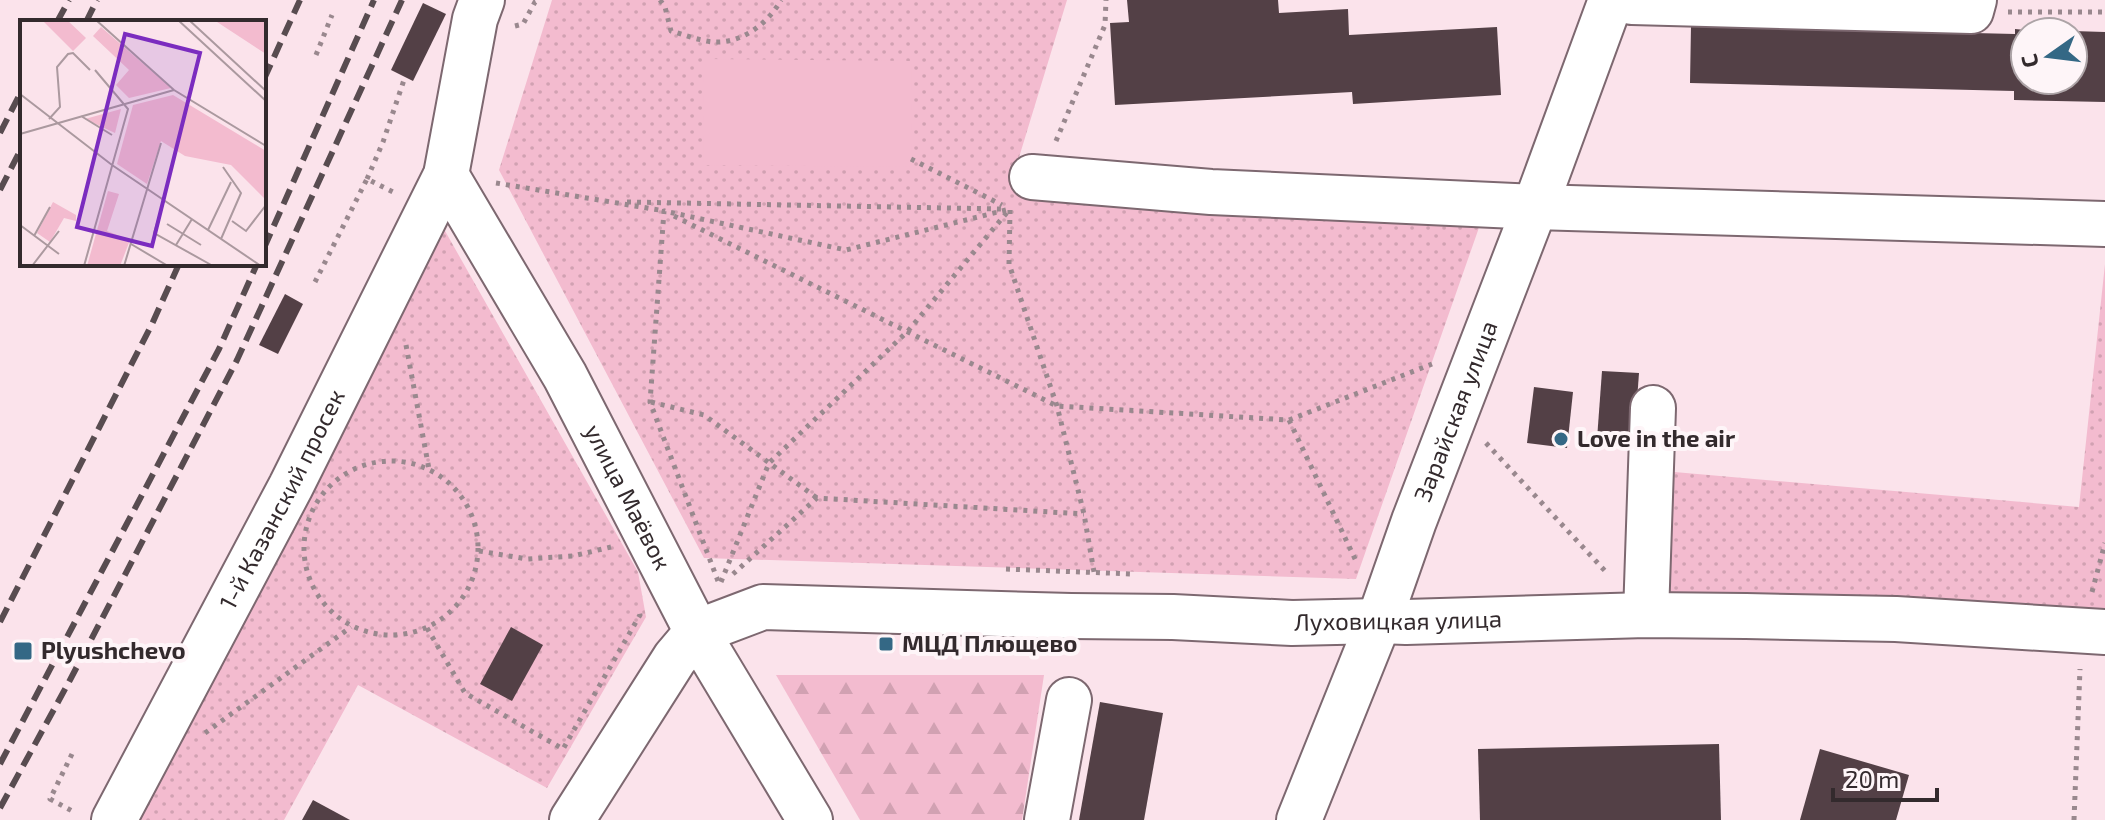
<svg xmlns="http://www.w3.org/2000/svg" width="2105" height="820" font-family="'Exo 2',sans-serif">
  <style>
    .forest { fill: url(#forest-firs) }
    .park { fill: url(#park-dots) }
    .pitch { fill: #f3bbcf }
    .building { fill: #534046 }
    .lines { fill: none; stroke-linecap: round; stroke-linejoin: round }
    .minor-casing { stroke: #7d6870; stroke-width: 48 }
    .path { stroke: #99888e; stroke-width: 5; stroke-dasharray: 4 6; stroke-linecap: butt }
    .minor { stroke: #fff; stroke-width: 44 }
    .rail { stroke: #584c50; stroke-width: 6; stroke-dasharray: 16 8; stroke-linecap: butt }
    .poi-dot { fill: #346885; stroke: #fef5f8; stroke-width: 3 }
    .labels { text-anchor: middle; stroke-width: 8; stroke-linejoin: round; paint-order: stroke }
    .street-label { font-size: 24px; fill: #332a2d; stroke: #fef5f8 }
    .poi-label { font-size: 24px; font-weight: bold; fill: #332a2d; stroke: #fef5f8; text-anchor: start }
    .inset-road { fill: none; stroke: #ab999f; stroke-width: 2 }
    .view { fill: #7b2cbf; fill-opacity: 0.15; stroke: #7b2cbf; stroke-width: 4 }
    .inset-edge { fill: none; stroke: #332a2d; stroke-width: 4 }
  </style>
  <defs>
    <pattern id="forest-firs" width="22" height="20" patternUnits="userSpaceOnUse" patternTransform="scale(2)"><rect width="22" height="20" fill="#f3bbcf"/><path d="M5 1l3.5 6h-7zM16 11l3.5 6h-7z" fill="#d1a1b2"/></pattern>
    <pattern id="park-dots" width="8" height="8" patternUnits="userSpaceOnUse" patternTransform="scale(2)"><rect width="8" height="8" fill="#f3bbcf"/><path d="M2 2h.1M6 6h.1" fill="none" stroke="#d1a1b2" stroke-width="1.8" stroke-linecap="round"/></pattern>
  </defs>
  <rect width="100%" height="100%" fill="#fbe3eb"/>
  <polygon class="forest" points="776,675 1044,675 1022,820 860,820"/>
  <g class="park">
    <polygon points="552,0 1067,0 1010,187 1482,219 1356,579 704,558 499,170"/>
    <polygon points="436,215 638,572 646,617 547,788 358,685 284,820 126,820"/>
    <polygon points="2105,264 2105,613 1660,598 1663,471 2079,507"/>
  </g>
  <polygon class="pitch" points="704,59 912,61 911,167 703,165"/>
  <g class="building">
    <polygon points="1127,0 1278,0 1279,13 1348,9 1349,35 1497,27 1501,95 1353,104 1352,92 1115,105 1110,23 1129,22"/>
    <polygon points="423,3 446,14 413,81 391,70"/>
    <polygon points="1691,26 2015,34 2015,29 2025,30 2025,80 2073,80 2073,31 2105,32 2105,102 2014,100 2014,91 1690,83"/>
    <polygon points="285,294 303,304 278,354 259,345"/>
    <polygon points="1602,371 1639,373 1634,441 1597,439"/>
    <polygon points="1534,387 1573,392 1567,448 1527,443"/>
    <polygon points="511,627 543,645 512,701 480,684"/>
    <polygon points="1100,702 1163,713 1144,820 1079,820"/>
    <polygon points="1719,744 1721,820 1480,820 1478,749"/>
    <polygon points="1820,749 1909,775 1896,820 1800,820"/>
    <polygon points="313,800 350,820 302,820"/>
  </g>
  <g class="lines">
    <defs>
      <g id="minor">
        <polyline points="1623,0 1632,2 1971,11 1974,0"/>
        <path id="s1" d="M446,175l119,201 132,256 113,188"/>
        <polyline points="1032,177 1211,192 1535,207 2105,224"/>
        <polyline points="1646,615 1653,408"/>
        <path id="s2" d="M114,820l177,-334 155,-311 29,-156 7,-19"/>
        <path id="s3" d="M572,820l103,-162 22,-26 66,-25 308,9 102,1 119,6 87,-2 27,1 240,-7 100,1 150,3 209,13"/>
        <polyline points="1047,820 1069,700"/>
        <path id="s4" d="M1299,820l80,-199 35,-100 121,-314 76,-207"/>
      </g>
    </defs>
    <use href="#minor" class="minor-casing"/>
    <g class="path">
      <path d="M660,0l5,7 6,24c11,3 21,7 31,9 32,9 64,-13 79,-40"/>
      <polyline points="2008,12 2105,12"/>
      <polyline points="515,26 523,24 535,2 540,0"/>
      <polyline points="316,55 332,15"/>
      <polyline points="1056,141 1105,25 1106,0"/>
      <polyline points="911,159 1002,205"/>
      <polyline points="367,179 383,142 405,77"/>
      <polyline points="496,183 605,201"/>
      <polyline points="605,201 665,211"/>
      <polyline points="627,202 1001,209"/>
      <polyline points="1010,210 1009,264 1057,406 1084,514 1094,572"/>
      <polyline points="674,216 1057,406 1289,420 1357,563"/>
      <polyline points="315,282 367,179 395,193"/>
      <polyline points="406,345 429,469"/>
      <polyline points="651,402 704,415 817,498"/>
      <polyline points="1289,420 1432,364"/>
      <polyline points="1486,443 1607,573"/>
      <circle cx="391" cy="548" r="87"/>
      <polyline points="479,551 527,559 573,556 611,547"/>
      <polyline points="1006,569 1132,574"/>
      <polyline points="733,574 817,498 1084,514"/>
      <polyline points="718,581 650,402 664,211 846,250 1010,209"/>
      <polyline points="721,582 769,463 908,331 1009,210"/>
      <polyline points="2092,592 2105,543"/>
      <polyline points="427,628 465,693 563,749 640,615 639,609"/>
      <polyline points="205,733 351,627"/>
      <polyline points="72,754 50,799 76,813"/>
      <polyline points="2074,820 2080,669"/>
    </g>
    <use href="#minor" class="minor"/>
    <g class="rail">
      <polyline points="57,22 69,0"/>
      <polyline points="86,22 97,0"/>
      <polyline points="264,79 300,0"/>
      <polyline points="0,133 22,90"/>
      <polyline points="0,190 22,147"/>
      <polyline points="264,248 374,0"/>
      <polyline points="0,622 152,324 179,264"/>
      <polyline points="0,764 219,349 257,264"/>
      <polyline points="0,808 70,680 237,360 402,0"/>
    </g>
  </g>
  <g class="poi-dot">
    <circle cx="1561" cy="439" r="8"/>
    <rect x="878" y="636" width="16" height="16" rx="4"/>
    <rect x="13" y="641" width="20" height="20" rx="4"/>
  </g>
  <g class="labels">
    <g class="street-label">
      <text dy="8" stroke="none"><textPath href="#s4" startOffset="438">Зарайская улица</textPath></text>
      <text dy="8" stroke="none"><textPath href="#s1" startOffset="370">улица Маёвок</textPath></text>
      <text dy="8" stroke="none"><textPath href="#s2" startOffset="362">1-й Казанский просек</textPath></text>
      <text dy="8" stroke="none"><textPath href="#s3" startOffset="932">Луховицкая улица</textPath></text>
    </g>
    <g class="poi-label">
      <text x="1577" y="447">Love in the air</text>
      <text x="902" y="652">МЦД Плющево</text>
      <text x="41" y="659">Plyushchevo</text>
    </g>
  </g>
  <g transform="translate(20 20)">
    <rect width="246" height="246" fill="#fbe3eb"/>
    <path d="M22,0h25l19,18 -13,13zM101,89l-6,24 -30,-14zM33,182l23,13v6l-12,-3 -14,24 -13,-9z" fill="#f3bbcf"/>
    <path d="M194,0h52v34zM81,7l70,61 -42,10 -13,-13 13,-15 -36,-34zM153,75l93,56v49l-35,-35 -46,-9 -24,-15 -14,43 -30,-20 16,-59zM88,171l11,3 -12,37 23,9 -10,26h-33z" fill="#f3bbcf"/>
    <path class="inset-road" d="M76,0l78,70 92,56M158,0l88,81M169,0l77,71M0,74l92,71 149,101M61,96l31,19M29,99l11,-12 -3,-40 11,-13 5,-1 17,17M0,114l154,-44M144,180l-10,33 59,33M212,201l14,10 20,-26M147,204l34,21M0,205l39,29M188,210l23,-48M14,216l16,-29M201,219l20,-46 -18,-26M111,224l37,22M156,225l16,-26M12,246l27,-35M64,246l44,-157 -33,-39M104,246l37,-123"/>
    <path class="view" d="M105,14l75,19 -48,193 -75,-19z"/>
    <rect width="246" height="246" class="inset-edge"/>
  </g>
  <g transform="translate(2049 56) rotate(256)"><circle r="38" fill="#fef5f8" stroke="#ada4a7" stroke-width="2"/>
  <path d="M0-6L14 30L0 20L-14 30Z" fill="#346885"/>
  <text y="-12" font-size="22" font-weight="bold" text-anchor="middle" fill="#332a2d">С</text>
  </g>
  <path d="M1833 788v12h104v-12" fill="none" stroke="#332a2d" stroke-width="4"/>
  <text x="1845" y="788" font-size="24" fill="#332a2d" stroke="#fef5f8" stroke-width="6" paint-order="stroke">20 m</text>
</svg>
